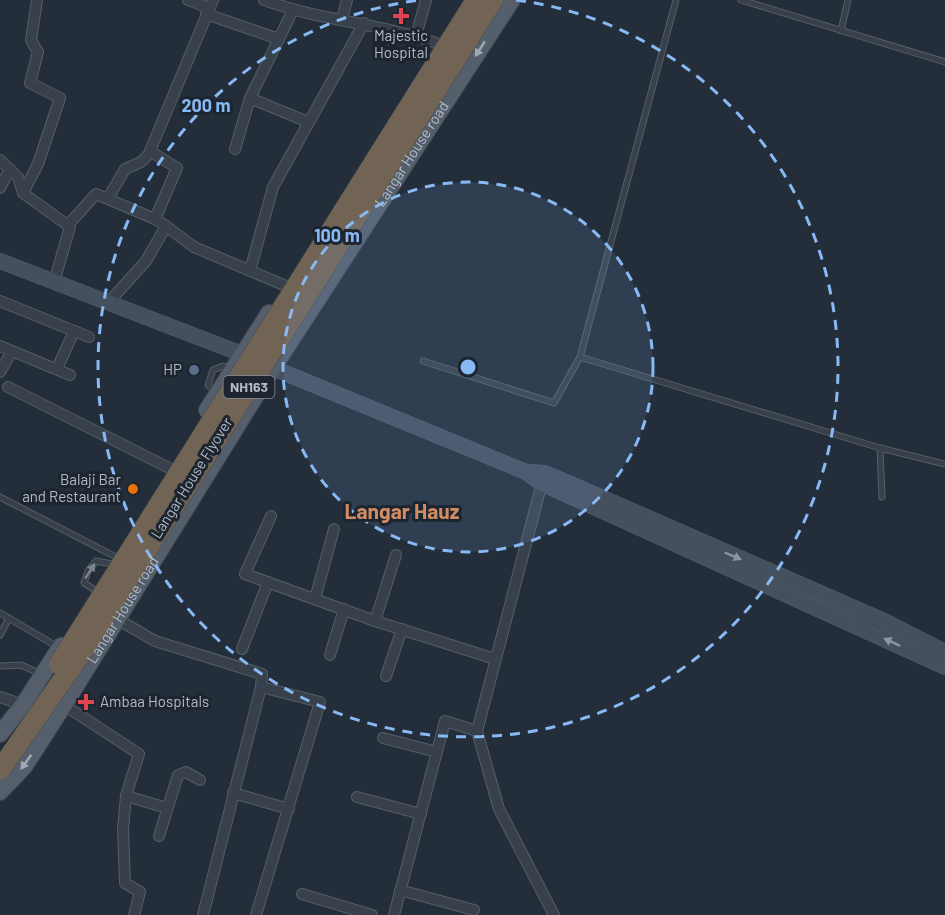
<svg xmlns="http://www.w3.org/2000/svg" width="945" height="915" font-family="Barlow,sans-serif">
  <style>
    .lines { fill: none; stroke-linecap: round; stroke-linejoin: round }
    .lane-casing { stroke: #555e69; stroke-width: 7 }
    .street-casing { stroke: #555e69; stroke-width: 12 }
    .secondary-casing { stroke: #555e69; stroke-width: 16 }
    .primary-casing { stroke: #404954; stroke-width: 18 }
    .lane { stroke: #37404b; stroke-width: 5 }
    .street { stroke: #37404b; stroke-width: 10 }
    .secondary { stroke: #45505e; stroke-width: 15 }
    .primary { stroke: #555f6b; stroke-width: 16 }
    .highway-bridge-casing { stroke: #424b56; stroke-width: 21; stroke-linecap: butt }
    .highway-bridge { stroke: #716454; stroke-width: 20 }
    .oneway { fill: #9fa9b4 }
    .oneway2 { fill: #8c96a2 }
    .oneway3 { fill: #7b848f }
    .ring { fill: none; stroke: #89b9f5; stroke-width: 3; stroke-dasharray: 10 8 }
    .health-dot { fill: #e0444e; stroke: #1c2530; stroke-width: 2 }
    .service-dot { fill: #5c6f8a; stroke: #1c2530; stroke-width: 2 }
    .food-dot { fill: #e8710a; stroke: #1c2530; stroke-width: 2 }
    .labels { text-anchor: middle; stroke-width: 6; stroke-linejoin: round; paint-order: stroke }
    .shield { fill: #1c2530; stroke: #858e99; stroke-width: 1.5 }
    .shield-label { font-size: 14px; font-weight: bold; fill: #b2bbc6 }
    .poi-label { font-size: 15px; fill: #b2bbc6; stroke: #1c2530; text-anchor: end }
    .street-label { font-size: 15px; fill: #b2bbc6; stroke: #1c2530 }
    .district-label { font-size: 21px; font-weight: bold; fill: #d18c63; stroke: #1c2530 }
    .centre { fill: #89b9f5; stroke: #1c2530; stroke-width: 3 }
    .ring-label { font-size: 18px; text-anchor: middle; font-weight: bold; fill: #89b9f5; stroke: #1c2530; stroke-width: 6; stroke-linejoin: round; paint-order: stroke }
  </style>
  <rect width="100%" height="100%" fill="#232e3a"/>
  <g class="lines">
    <defs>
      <g id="lane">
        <polyline points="741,0 945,62"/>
        <polyline points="841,31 848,0"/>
        <polyline points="580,357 880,448 945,464"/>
        <polyline points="423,361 554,403 580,357 676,0"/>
        <polyline points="216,393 208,385 213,370 223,366 229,369"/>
        <polyline points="880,448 882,497"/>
        <polyline points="0,497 116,557"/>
        <polyline points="95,590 84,583 88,571 96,561 112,564"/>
        <polyline points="0,613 58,647"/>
        <polyline points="0,635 9,618"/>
        <polyline points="0,666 21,665 41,674"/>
      </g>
      <g id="street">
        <polyline points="188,0 209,8"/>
        <path d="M264,0c56,21 118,23 175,44"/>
        <polyline points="206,14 279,39"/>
        <polyline points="342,19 347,0"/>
        <polyline points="416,36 426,0"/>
        <polyline points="250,98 308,122"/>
        <polyline points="235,149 250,98 293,10"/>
        <polyline points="0,160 18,177 23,193 70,227 54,282"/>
        <polyline points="0,188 10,169"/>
        <polyline points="23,193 38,164 60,98 30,83 38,52 31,40 37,0"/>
        <polyline points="108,198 125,169 141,162 150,153"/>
        <polyline points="68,225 96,194 155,219"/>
        <polyline points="166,226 155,219 177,168 150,151 213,0"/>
        <polyline points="250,271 273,187 364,23"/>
        <polyline points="0,301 89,337"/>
        <polyline points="109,302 146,261 166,226 194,247 286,286"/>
        <polyline points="0,346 70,375"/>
        <polyline points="57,369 74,331"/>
        <polyline points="0,372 12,351"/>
        <polyline points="8,387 171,469"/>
        <polyline points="543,479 477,731 499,809 554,915"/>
        <polyline points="271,516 245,574 375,621 495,659"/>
        <polyline points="315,599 334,529"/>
        <polyline points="117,619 155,641 262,674 261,687 320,702 256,915"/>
        <polyline points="375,621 396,555"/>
        <polyline points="242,649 268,582"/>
        <polyline points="330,655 344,609"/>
        <polyline points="386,676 402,629"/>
        <polyline points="0,697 23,705"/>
        <polyline points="64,705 139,754 126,796 123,829 125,883 140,892 134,915"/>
        <polyline points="383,738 437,752"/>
        <polyline points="233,793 289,809"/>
        <polyline points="126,796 167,808"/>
        <polyline points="357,797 421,814"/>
        <polyline points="159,836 178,775 186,772 200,780"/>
        <polyline points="400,890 474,910"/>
        <polyline points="302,894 372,915"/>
        <polyline points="203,915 261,687"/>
        <polyline points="394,915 445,721 477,731"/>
      </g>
      <g id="secondary">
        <polyline points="0,261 242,354"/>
        <polyline points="273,368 526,472 541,483 945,667"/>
        <polyline points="529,472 545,473 571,484 882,620 945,652"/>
      </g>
      <g id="primary">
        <polyline points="207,410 269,313"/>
        <polyline points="0,734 23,705 61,646"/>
        <path id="s1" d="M0,792l24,-25 40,-62 209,-337 239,-368"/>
      </g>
    </defs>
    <use href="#lane" class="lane-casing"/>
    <use href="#street" class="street-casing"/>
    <use href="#secondary" class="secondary-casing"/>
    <use href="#primary" class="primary-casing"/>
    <use href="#lane" class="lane"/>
    <use href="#street" class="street"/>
    <use href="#secondary" class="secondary"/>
    <use href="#primary" class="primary"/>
    <defs>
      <g id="highway-bridge">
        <polyline points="59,664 476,0"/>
        <polyline points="0,770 85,648 493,0"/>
      </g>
    </defs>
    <use href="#highway-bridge" class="highway-bridge-casing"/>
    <use href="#highway-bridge" class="highway-bridge"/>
  </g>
  <defs><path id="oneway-solid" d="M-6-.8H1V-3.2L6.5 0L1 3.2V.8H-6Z" transform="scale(1.5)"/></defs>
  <g class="oneway">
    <use href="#oneway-solid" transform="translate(480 49) rotate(123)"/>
    <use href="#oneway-solid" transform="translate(26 762) rotate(126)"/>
  </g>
  <g class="oneway2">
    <use href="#oneway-solid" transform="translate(733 556) rotate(23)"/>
    <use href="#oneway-solid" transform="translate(892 642) rotate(-155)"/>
  </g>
  <use class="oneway3" href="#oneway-solid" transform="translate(90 571) rotate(-57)"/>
  <circle cx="468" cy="367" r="185" fill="#89b9f5" fill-opacity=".12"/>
  <g class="ring">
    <circle cx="468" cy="367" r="185"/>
    <path d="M516 0A370 370 0 1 1 420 0"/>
  </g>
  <g class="health-dot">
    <path d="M398 7h6v6h6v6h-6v6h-6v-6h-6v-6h6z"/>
    <path d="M83 693h6v6h6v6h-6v6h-6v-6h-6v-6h6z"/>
  </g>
  <circle class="service-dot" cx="194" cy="370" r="6"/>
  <circle class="food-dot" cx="133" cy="489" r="6"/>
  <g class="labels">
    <rect class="shield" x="223.5" y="376" width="51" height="22" rx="4.5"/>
    <g class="shield-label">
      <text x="249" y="392">NH163</text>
    </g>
    <g class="poi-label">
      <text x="401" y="41" text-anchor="middle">Majestic<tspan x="401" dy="17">Hospital</tspan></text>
      <text x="182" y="375">HP</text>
      <text x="121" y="485">Balaji Bar<tspan x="121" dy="17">and Restaurant</tspan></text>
      <text x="100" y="707" text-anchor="start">Ambaa Hospitals</text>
    </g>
    <g class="street-label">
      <text dy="5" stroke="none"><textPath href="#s1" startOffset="760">Langar House road</textPath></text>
      <text transform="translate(192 478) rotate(-58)" y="5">Langar House Flyover</text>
      <text dy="5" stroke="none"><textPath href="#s1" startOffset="220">Langar House road</textPath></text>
    </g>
    <g class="district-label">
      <text x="402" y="519">Langar Hauz</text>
    </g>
  </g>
  <circle cx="468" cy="367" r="9" class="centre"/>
  <g class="ring-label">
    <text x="206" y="112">200 m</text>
    <text x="337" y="242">100 m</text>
  </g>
</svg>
